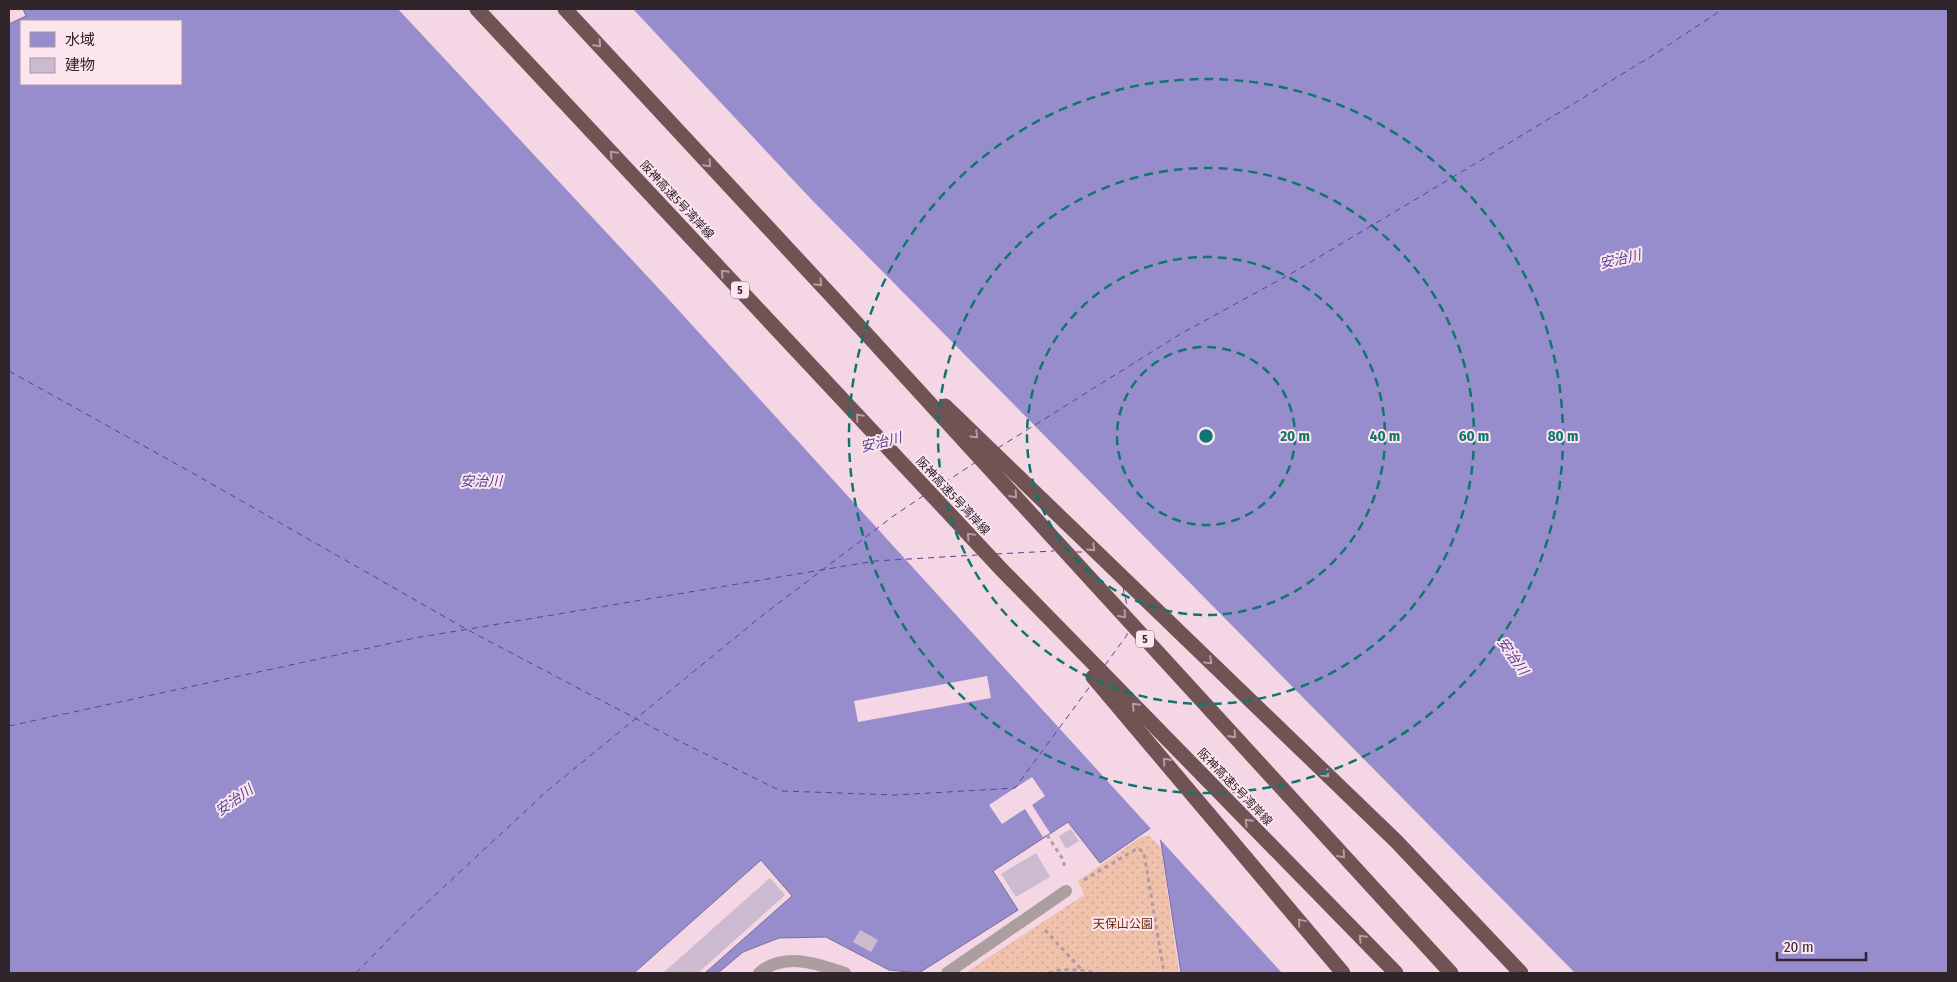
<svg xmlns="http://www.w3.org/2000/svg" width="1957" height="982" font-family="'Fira Sans Condensed','Noto Sans JP',sans-serif">
  <style>
    .grass { fill: url(#grass-dots) }
    .water { fill: #988dcc; stroke: #796e9b; fill-rule: evenodd }
    .pier { fill: #f4d6e4 }
    .lines { fill: none; stroke-linecap: round; stroke-linejoin: round }
    .ferry { stroke: #564390; stroke-width: 1; stroke-dasharray: 6 5; stroke-linecap: butt }
    .building { fill: #ccbad0 }
    .path { stroke: #b29aa5; stroke-width: 3; stroke-dasharray: 4 4; stroke-linecap: butt }
    .lane { stroke: #ac9e9e; stroke-width: 12 }
    .highway { stroke: #705454; stroke-width: 15 }
    .oneway { stroke: #b69ca2 }
    .ring { fill: none; stroke: #0f766e; stroke-width: 2.5; stroke-dasharray: 9 6 }
    .labels { text-anchor: middle; stroke-width: 4; stroke-linejoin: round; paint-order: stroke }
    .shield { fill: #fde5f0; stroke: #6e5f65; stroke-width: 1 }
    .shield-label { font-size: 11px; font-weight: bold; fill: #30252a }
    .street-label { font-size: 12px; fill: #30252a; stroke: #fde5f0 }
    .park-label { font-size: 12px; fill: #6a2d09; stroke: #fde5f0 }
    .water-label { font-size: 14px; font-style: italic; fill: #564390; stroke: #fde5f0 }
    .centre { fill: #0f766e; stroke: #fde5f0; stroke-width: 2.5 }
    .ring-label { font-size: 15px; text-anchor: middle; font-weight: bold; fill: #0f766e; stroke: #fde5f0; stroke-width: 4; stroke-linejoin: round; paint-order: stroke }
  </style>
  <defs>
    <pattern id="grass-dots" width="8" height="8" patternUnits="userSpaceOnUse" patternTransform="scale(1.25)"><rect width="8" height="8" fill="#f0c1ab"/><path d="M2 2h.1M6 6h.1" fill="none" stroke="#cea693" stroke-width="1.8" stroke-linecap="round"/></pattern>
  </defs>
  <rect width="100%" height="100%" fill="#f4d6e4"/>
  <polygon class="grass" points="1150,836 1161,848 1179,973 965,973 1084,895 1078,881 1141,837"/>
  <path class="water" d="M23,9h1925v964h-767l-23,-150 -58,40 -32,-41 -75,49 25,39 -99,63 -30,-3 -63,-33 -47,1 -36,14 -25,21h-13l87,-77 -31,-36 -127,113h-625v-949l17,-8zM21,21h160v63h-160z"/>
  <g class="pier">
    <polygon points="398,9 633,9 811,199 1575,973 1282,973 1158,837 1156,827 1152,830 661,291"/>
    <polygon points="987,676 991,698 858,722 854,701"/>
    <polygon points="1032,777 1045,796 1032,805 1050,833 1043,837 1025,809 1002,824 989,805"/>
  </g>
  <g class="lines">
    <g class="ferry">
      <polyline points="9,371 196,475 466,629 667,735 781,791 896,795 1015,788 1091,685"/>
      <polyline points="998,448 1182,333 1294,272 1483,159 1655,54 1723,9"/>
      <polyline points="935,489 976,462"/>
      <polyline points="1076,552 1087,552"/>
      <polyline points="996,554 1054,551"/>
      <polyline points="1123,587 1128,610"/>
      <polyline points="1105,665 1127,635 1127,629"/>
      <polyline points="9,726 415,638 875,561 977,555"/>
      <polyline points="356,973 404,924 547,791 763,615 892,517 923,496"/>
    </g>
  </g>
  <g class="building">
    <polygon points="1071,829 1079,841 1066,849 1059,836"/>
    <polygon points="1036,853 1050,877 1016,897 1001,874"/>
    <polygon points="770,878 785,895 698,973 663,973"/>
    <polygon points="860,930 878,940 871,952 853,942"/>
  </g>
  <g class="lines">
    <g class="path">
      <polyline points="1047,835 1064,861 1064,870"/>
      <polyline points="1084,880 1138,848 1144,853 1164,973"/>
      <polyline points="1045,930 1082,970"/>
      <path d="M1049,973c14,-6 32,-3 48,0"/>
    </g>
    <g class="lane">
      <path d="M759,973c25,-22 59,-9 86,0"/>
      <polyline points="947,973 1066,891"/>
    </g>
    <g class="highway">
      <polyline points="477,9 1003,571 1396,973"/>
      <polyline points="565,9 839,304 1451,973"/>
      <polyline points="945,406 1396,841 1521,973"/>
      <polyline points="1093,677 1343,973"/>
    </g>
  </g>
  <defs><path id="oneway-chevron" d="M-2-3.5L2.5 0L-2 3.5" fill="none" stroke-width="1.6" stroke-linecap="round" stroke-linejoin="round" transform="scale(1.25)"/></defs>
  <g class="oneway">
    <use href="#oneway-chevron" transform="translate(598 44) rotate(47)"/>
    <use href="#oneway-chevron" transform="translate(613 154) rotate(-133)"/>
    <use href="#oneway-chevron" transform="translate(708 164) rotate(47)"/>
    <use href="#oneway-chevron" transform="translate(724 273) rotate(-133)"/>
    <use href="#oneway-chevron" transform="translate(819 283) rotate(47)"/>
    <use href="#oneway-chevron" transform="translate(859 417) rotate(-133)"/>
    <use href="#oneway-chevron" transform="translate(975 435) rotate(44)"/>
    <use href="#oneway-chevron" transform="translate(1014 495) rotate(48)"/>
    <use href="#oneway-chevron" transform="translate(970 536) rotate(-133)"/>
    <use href="#oneway-chevron" transform="translate(1092 548) rotate(44)"/>
    <use href="#oneway-chevron" transform="translate(1123 615) rotate(48)"/>
    <use href="#oneway-chevron" transform="translate(1209 661) rotate(44)"/>
    <use href="#oneway-chevron" transform="translate(1135 706) rotate(-134)"/>
    <use href="#oneway-chevron" transform="translate(1233 735) rotate(48)"/>
    <use href="#oneway-chevron" transform="translate(1166 761) rotate(-131)"/>
    <use href="#oneway-chevron" transform="translate(1326 774) rotate(44)"/>
    <use href="#oneway-chevron" transform="translate(1248 822) rotate(-134)"/>
    <use href="#oneway-chevron" transform="translate(1342 855) rotate(48)"/>
    <use href="#oneway-chevron" transform="translate(1301 922) rotate(-130)"/>
    <use href="#oneway-chevron" transform="translate(1362 938) rotate(-134)"/>
  </g>
  <g class="ring">
    <circle cx="1206" cy="436" r="89"/>
    <circle cx="1206" cy="436" r="179"/>
    <circle cx="1206" cy="436" r="268"/>
    <circle cx="1206" cy="436" r="357"/>
  </g>
  <g class="labels">
    <g class="shield">
      <rect x="731" y="281.5" width="18" height="17" rx="4"/>
      <rect x="1136" y="630.5" width="18" height="17" rx="4"/>
    </g>
    <g class="shield-label">
      <text x="740" y="294">5</text>
      <text x="1145" y="643">5</text>
    </g>
    <g class="street-label">
      <text transform="translate(677 200) rotate(47)" y="4">阪神高速5号湾岸線</text>
      <text transform="translate(953 496) rotate(47)" y="4">阪神高速5号湾岸線</text>
      <text transform="translate(1235 787) rotate(46)" y="4">阪神高速5号湾岸線</text>
    </g>
    <g class="park-label">
      <text x="1123" y="928">天保山公園</text>
    </g>
    <g class="water-label">
      <text transform="translate(1620 259) rotate(-13)" y="5">安治川</text>
      <text transform="translate(881 442) rotate(-14)" y="5">安治川</text>
      <text x="481" y="486">安治川</text>
      <text transform="translate(1513 656) rotate(55)" y="5">安治川</text>
      <text transform="translate(234 800) rotate(-35)" y="5">安治川</text>
    </g>
  </g>
  <circle cx="1206" cy="436" r="8" class="centre"/>
  <g class="ring-label">
    <text x="1295" y="441">20 m</text>
    <text x="1385" y="441">40 m</text>
    <text x="1474" y="441">60 m</text>
    <text x="1563" y="441">80 m</text>
  </g>
  <rect width="1957" height="982" fill="none" stroke="#30252a" stroke-width="20"/>
  <rect x="20" y="20" width="162" height="65" fill="#fde5f0" stroke="#ab98a1"/>
  <rect x="30" y="32" width="25" height="15" fill="#988dcc" stroke="#ab98a1"/>
  <text x="65" y="45" font-size="15" fill="#30252a">水域</text>
  <rect x="30" y="58" width="25" height="15" fill="#ccbad0" stroke="#ab98a1"/>
  <text x="65" y="70" font-size="15" fill="#30252a">建物</text>
  <path d="M1777 952v8h89v-8" fill="none" stroke="#30252a" stroke-width="2.5"/>
  <text x="1784" y="952" font-size="15" fill="#30252a" stroke="#fde5f0" stroke-width="4" paint-order="stroke">20 m</text>
</svg>
